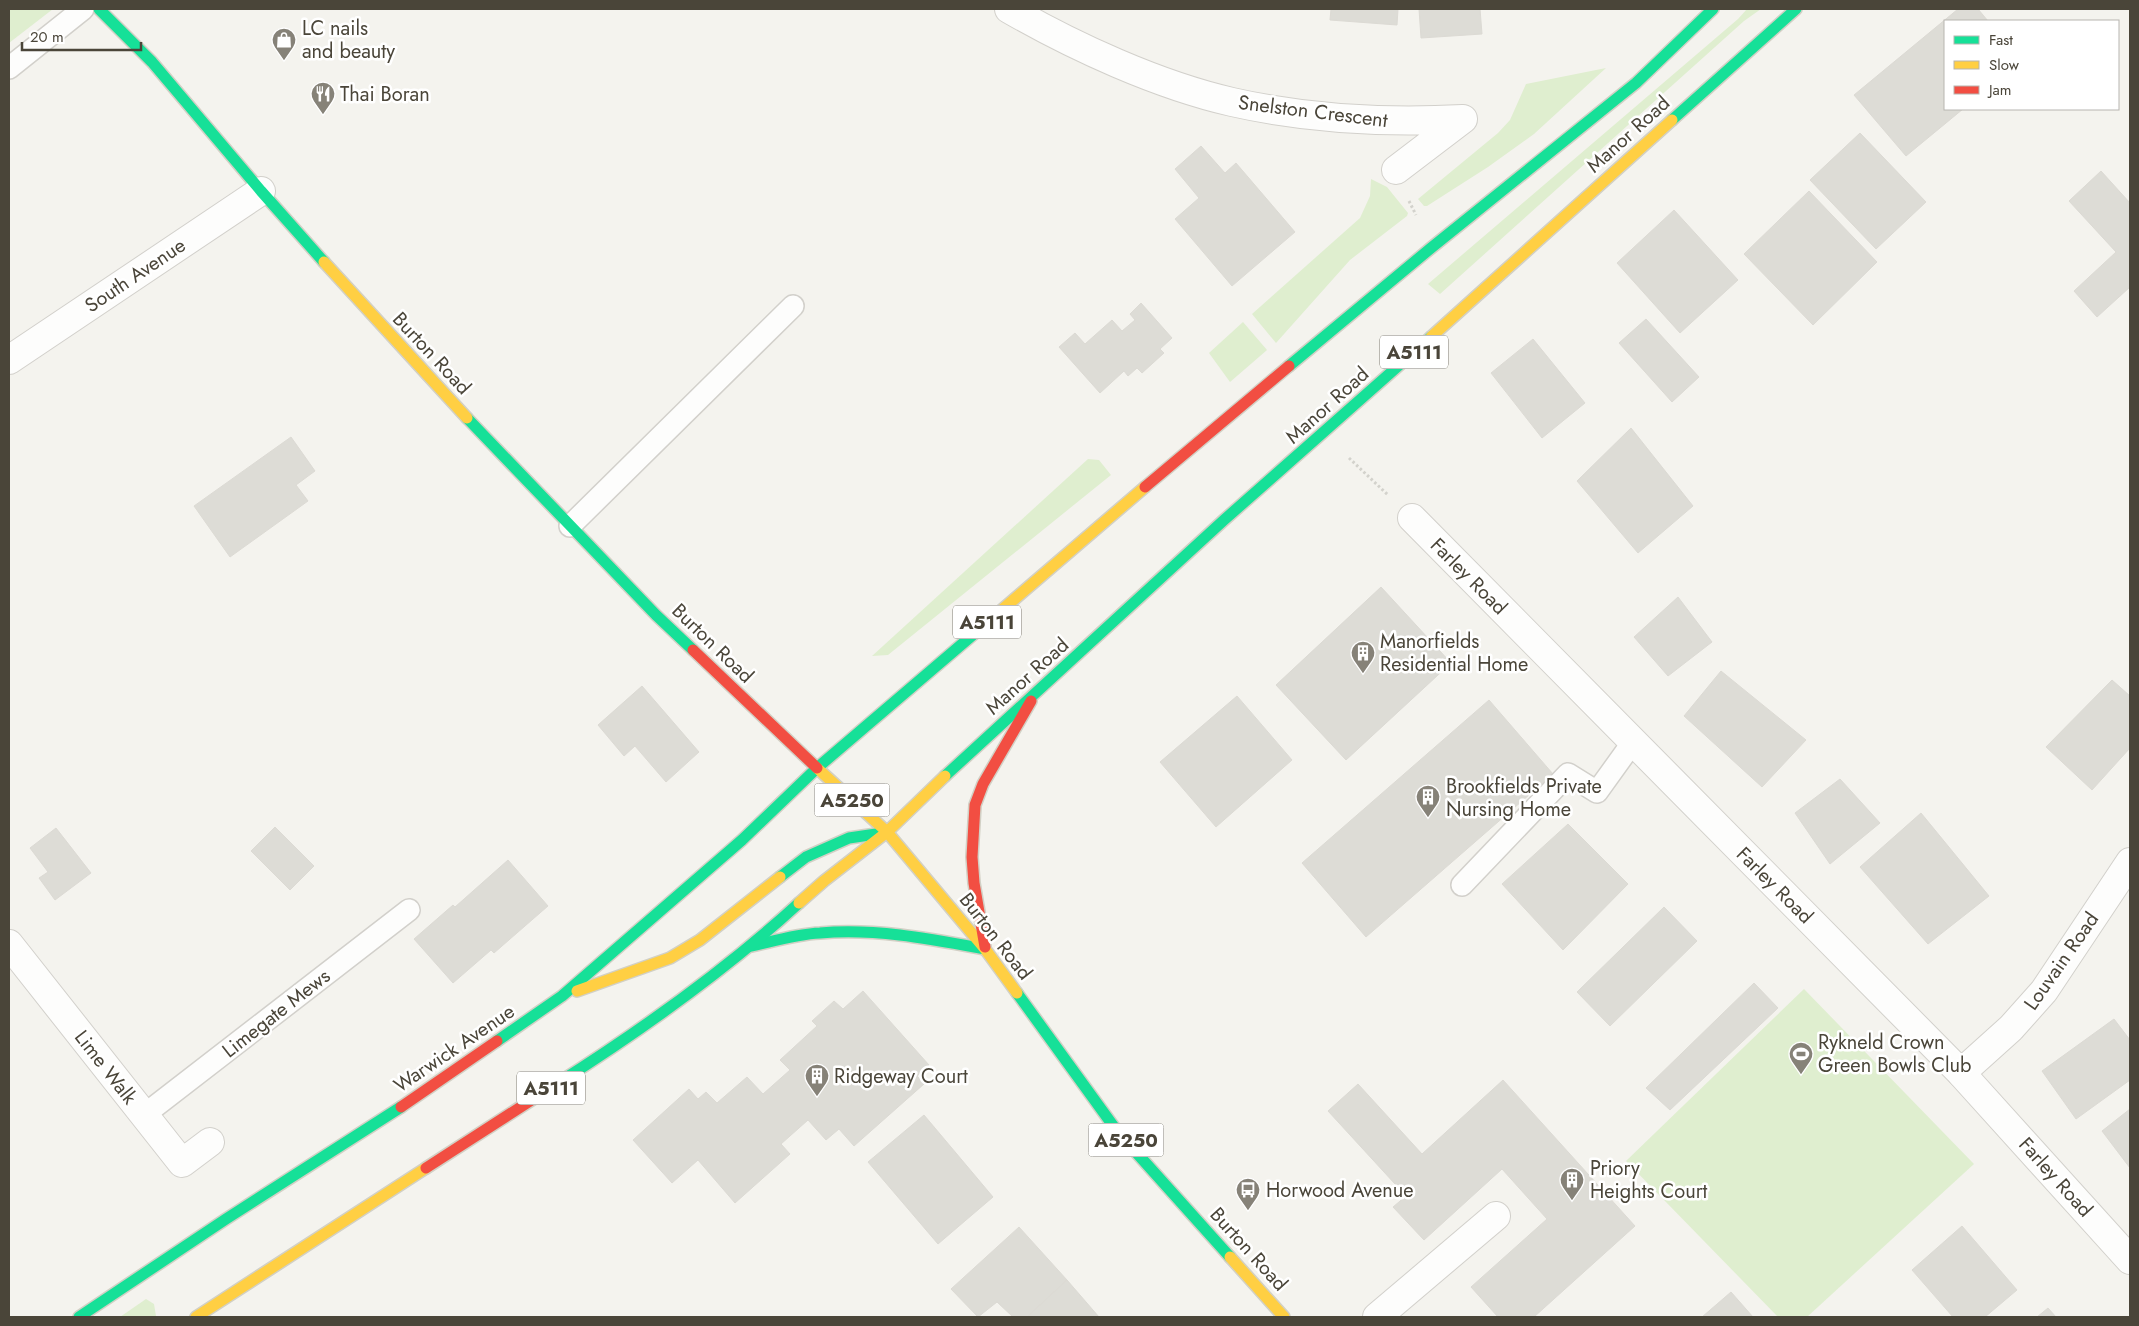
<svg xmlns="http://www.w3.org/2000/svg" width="2139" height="1326" font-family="Jost,sans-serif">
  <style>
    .green { fill: #dfeecf }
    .building { fill: #dddcd6; stroke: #dcdad4 }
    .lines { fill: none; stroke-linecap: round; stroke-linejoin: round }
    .lane-casing { stroke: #d2d0cb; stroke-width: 24 }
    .street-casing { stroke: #d2d0cb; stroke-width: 30 }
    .fast-casing { stroke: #d2d0c5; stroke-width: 14 }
    .slow-casing { stroke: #d2d0c5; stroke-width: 14 }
    .jam-casing { stroke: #d2d0c5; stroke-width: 14 }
    .path { stroke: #d3d2cc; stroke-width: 3; stroke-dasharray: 2.5 2.5; stroke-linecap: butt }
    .lane { stroke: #fdfdfc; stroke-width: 21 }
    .street { stroke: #fdfdfc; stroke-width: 28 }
    .fast { stroke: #16e098; stroke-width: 11 }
    .slow { stroke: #ffcf43; stroke-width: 11 }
    .jam { stroke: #f24e42; stroke-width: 11 }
    .labels { text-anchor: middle; stroke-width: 5; stroke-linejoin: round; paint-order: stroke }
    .shield { fill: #fff; stroke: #807d74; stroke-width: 1 }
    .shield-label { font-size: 19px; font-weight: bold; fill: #4a4539 }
    .poi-label { font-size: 20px; fill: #4a4539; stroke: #fff; text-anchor: start }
    .street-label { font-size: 20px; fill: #4a4539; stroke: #fff }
  </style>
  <rect width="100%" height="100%" fill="#f4f3ee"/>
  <g class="green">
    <polygon points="9,9 53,9 9,43"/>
    <polygon points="1747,9 1761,9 1744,21 1440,294 1428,284 1738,19"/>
    <polygon points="1606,68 1534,134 1488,167 1427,206 1424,206 1418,199 1498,133 1510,120 1526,84"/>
    <polygon points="1371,179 1387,187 1408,213 1407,216 1350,260 1276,343 1252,314 1360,218 1370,196"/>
    <polygon points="1243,322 1267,350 1230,382 1209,353"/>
    <polygon points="1088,459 1099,460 1111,475 888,655 872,656"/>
    <polygon points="1804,989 1974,1164 1807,1317 1778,1317 1626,1161"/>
    <polygon points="146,1299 154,1304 156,1316 154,1317 120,1317"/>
  </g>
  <g class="building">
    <polygon points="1331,9 1398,9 1397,25 1330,20"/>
    <polygon points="1419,9 1480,9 1482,34 1421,38"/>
    <polygon points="1958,9 1978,9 1988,21 1945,21 1945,109 1963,109 1906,156 1854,95"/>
    <polygon points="1860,133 1926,202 1876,249 1810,180"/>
    <polygon points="1201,146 1225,173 1236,163 1295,232 1232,286 1175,219 1199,198 1175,169"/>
    <polygon points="2101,171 2130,203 2130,287 2097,317 2074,291 2116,252 2069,201"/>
    <polygon points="1809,191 1877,262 1813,325 1744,254"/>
    <polygon points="1674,210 1738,280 1680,333 1617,263"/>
    <polygon points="1141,303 1172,338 1160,349 1164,353 1142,373 1137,368 1128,376 1124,371 1100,393 1059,347 1075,333 1085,344 1112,320 1122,331 1135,320 1130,314"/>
    <polygon points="1646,319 1699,377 1672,402 1619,343"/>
    <polygon points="1533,339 1585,403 1542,438 1491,373"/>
    <polygon points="1631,428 1693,506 1638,553 1577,481"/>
    <polygon points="291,437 315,471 296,485 308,501 230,557 194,506"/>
    <polygon points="1381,587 1451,663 1346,760 1276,685"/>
    <polygon points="1678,597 1712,642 1668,676 1634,637"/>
    <polygon points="1721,671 1806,740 1762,787 1684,716"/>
    <polygon points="2112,680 2130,696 2130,748 2092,790 2046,747"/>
    <polygon points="642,686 699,752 666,782 635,746 624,756 598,725"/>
    <polygon points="1237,696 1292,760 1216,827 1160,762"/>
    <polygon points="1489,700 1553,774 1366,937 1302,863"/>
    <polygon points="1840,779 1880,823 1830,864 1795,813"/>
    <polygon points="1921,813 1989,896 1928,944 1860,867"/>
    <polygon points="1568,824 1628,884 1563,950 1502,884"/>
    <polygon points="275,827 314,866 290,890 251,851"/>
    <polygon points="56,828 91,873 55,900 39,878 48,872 30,848"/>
    <polygon points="508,860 548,906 494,953 491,950 453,983 414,939 453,905 455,907"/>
    <polygon points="1664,907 1697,941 1610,1026 1577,992"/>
    <polygon points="1754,983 1778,1008 1670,1110 1646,1088"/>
    <polygon points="863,991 929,1065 917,1076 924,1084 854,1146 839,1129 826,1140 808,1120 781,1144 790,1154 735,1203 698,1160 672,1183 633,1140 689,1089 698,1099 706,1092 717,1103 747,1077 763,1094 790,1070 780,1060 817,1026 812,1021 834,1001 843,1009"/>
    <polygon points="2114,1019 2130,1040 2130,1080 2076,1119 2042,1071"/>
    <polygon points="1503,1080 1635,1226 1534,1317 1498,1317 1471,1287 1547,1219 1502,1169 1424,1240 1393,1207 1406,1196 1328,1111 1358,1084 1422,1154"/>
    <polygon points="2130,1109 2130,1168 2102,1131"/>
    <polygon points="924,1115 993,1197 938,1244 868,1162"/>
    <polygon points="1962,1226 2017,1290 1985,1317 1953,1317 1912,1270"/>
    <polygon points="1019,1227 1067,1280 1027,1317 1013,1317 997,1302 978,1317 951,1289"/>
    <polygon points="1067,1280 1099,1317 1027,1317"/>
    <polygon points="1731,1292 1753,1317 1702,1317"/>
    <polygon points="2048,1308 2056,1317 2037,1317"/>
  </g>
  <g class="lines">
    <defs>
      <g id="lane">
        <polyline points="9,68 83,9"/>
        <polyline points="570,526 793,306"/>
        <polyline points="1462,885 1568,774 1597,792 1633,742"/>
        <polyline points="144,1115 409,910"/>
      </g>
      <g id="street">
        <path d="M1009,9c66,38 149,76 223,93 75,17 154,21 231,17l-67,51"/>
        <polyline points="9,360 261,191"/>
        <polyline points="1412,518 1961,1073 2130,1260"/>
        <polyline points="9,944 182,1163 210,1142"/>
        <polyline points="1961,1073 2011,1028 2044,991 2130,862"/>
        <polyline points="1377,1317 1496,1216"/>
      </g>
      <g id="fast">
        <polyline points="99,9 152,62 261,191 324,262"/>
        <polyline points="1672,120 1796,9"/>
        <polyline points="1289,366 1431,248 1636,83 1713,9"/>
        <polyline points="467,418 656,615 693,650"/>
        <polyline points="945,776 1224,520 1431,337"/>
        <polyline points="780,877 806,857 849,838 883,833"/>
        <path d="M752,946c22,-5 45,-12 68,-13 55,-5 111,6 165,16"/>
        <polyline points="1017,993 1117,1131 1230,1257"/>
        <polyline points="497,1041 562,996 742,840 817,768 975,633"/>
        <path d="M558,1083c85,-54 167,-112 241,-180"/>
        <polyline points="79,1317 226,1219 401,1107"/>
      </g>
      <g id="slow">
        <polyline points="324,262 467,418"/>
        <polyline points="1431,337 1672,120"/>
        <polyline points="975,633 1145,487"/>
        <polyline points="817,768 887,832 985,949 1017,993"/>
        <polyline points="799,903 824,881 887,832 945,776"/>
        <polyline points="577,991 670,958 700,940 780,877"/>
        <polyline points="1230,1257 1284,1317"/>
        <polyline points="196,1317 426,1168"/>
      </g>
      <g id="jam">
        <polyline points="1145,487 1289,366"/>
        <polyline points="693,650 817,768"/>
        <polyline points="985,947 974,883 972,857 975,805 983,784 1031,701"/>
        <polyline points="401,1107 497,1041"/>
        <polyline points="426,1168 558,1083"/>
      </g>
    </defs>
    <use href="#lane" class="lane-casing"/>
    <use href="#street" class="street-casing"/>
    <use href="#fast" class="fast-casing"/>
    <use href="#slow" class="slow-casing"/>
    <use href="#jam" class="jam-casing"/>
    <g class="path">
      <polyline points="1409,201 1416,215"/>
      <polyline points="1349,458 1388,495"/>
    </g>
    <use href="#lane" class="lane"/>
    <use href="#street" class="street"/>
    <use href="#fast" class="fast"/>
    <use href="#slow" class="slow"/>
    <use href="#jam" class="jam"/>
  </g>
  <defs>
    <symbol id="shop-pin" viewBox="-11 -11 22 30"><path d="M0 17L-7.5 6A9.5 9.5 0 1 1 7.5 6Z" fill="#868278" stroke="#fff"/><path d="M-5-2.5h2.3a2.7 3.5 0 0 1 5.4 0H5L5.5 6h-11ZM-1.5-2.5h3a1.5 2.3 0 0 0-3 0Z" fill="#fff"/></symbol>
    <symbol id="restaurant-pin" viewBox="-11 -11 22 30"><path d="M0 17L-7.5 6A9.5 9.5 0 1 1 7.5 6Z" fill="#868278" stroke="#fff"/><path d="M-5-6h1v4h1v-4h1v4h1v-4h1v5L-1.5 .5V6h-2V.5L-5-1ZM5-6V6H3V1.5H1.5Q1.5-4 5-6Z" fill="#fff"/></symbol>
    <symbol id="building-pin" viewBox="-11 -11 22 30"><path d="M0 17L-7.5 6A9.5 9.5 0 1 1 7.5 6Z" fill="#868278" stroke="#fff"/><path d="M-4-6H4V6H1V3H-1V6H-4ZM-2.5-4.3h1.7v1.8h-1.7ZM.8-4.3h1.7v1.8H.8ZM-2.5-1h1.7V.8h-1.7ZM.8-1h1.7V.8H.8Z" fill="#fff"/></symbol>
    <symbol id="stadium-pin" viewBox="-11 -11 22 30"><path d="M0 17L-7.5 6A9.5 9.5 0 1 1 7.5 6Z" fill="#868278" stroke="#fff"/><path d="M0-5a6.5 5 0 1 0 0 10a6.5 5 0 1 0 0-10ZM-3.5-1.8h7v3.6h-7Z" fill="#fff"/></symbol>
    <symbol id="bus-pin" viewBox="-11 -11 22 30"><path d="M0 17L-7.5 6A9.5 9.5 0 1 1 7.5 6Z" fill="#868278" stroke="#fff"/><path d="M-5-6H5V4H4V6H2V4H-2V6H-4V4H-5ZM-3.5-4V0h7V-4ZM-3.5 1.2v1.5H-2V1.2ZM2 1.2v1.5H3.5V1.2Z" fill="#fff"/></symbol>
  </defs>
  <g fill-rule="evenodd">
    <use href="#shop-pin" x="270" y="26" width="28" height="38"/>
    <use href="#restaurant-pin" x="309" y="80" width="28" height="38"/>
    <use href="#building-pin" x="1349" y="639" width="28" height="38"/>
    <use href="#building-pin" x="1414" y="783" width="28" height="38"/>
    <use href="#stadium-pin" x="1787" y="1040" width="28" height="38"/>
    <use href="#building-pin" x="803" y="1062" width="28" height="38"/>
    <use href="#building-pin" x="1558" y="1166" width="28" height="38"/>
    <use href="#bus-pin" x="1234" y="1176" width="28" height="38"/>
  </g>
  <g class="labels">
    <g class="shield">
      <rect x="1380" y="335.5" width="68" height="33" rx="4"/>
      <rect x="953" y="605.5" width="68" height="33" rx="4"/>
      <rect x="814.5" y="783.5" width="75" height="33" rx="4"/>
      <rect x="517" y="1071.5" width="68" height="33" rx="4"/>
      <rect x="1088.5" y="1123.5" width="75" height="33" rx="4"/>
    </g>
    <g class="shield-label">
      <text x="1414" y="359">A5111</text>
      <text x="987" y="629">A5111</text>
      <text x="852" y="807">A5250</text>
      <text x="551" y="1095">A5111</text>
      <text x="1126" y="1147">A5250</text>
    </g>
    <g class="poi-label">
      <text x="302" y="35">LC nails<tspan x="302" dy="23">and beauty</tspan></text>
      <text x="340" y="101">Thai Boran</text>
      <text x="1380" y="648">Manorfields<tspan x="1380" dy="23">Residential Home</tspan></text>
      <text x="1446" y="793">Brookfields Private<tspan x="1446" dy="23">Nursing Home</tspan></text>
      <text x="1818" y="1049">Rykneld Crown<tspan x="1818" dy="23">Green Bowls Club</tspan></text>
      <text x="834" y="1083">Ridgeway Court</text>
      <text x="1590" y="1175">Priory<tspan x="1590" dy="23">Heights Court</tspan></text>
      <text x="1266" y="1197">Horwood Avenue</text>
    </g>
    <g class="street-label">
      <text transform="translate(1313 111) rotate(7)" y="7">Snelston Crescent</text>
      <text transform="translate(1628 134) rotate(-42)" y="7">Manor Road</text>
      <text transform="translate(135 275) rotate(-34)" y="7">South Avenue</text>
      <text transform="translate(432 353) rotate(47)" y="7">Burton Road</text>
      <text transform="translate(1327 405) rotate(-42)" y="7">Manor Road</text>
      <text transform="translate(1469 576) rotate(45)" y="7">Farley Road</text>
      <text transform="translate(713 643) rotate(44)" y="7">Burton Road</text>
      <text transform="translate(1027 676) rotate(-42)" y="7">Manor Road</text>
      <text transform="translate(1775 885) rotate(45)" y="7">Farley Road</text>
      <text transform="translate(996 936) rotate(52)" y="7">Burton Road</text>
      <text transform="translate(2061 961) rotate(-55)" y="7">Louvain Road</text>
      <text transform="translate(276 1013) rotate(-38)" y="7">Limegate Mews</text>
      <text transform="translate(454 1048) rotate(-34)" y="7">Warwick Avenue</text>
      <text transform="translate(106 1067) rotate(52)" y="7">Lime Walk</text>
      <text transform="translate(2056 1177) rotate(48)" y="7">Farley Road</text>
      <text transform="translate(1249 1249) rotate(48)" y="7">Burton Road</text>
    </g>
  </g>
  <rect width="2139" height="1326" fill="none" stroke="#4a4539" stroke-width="20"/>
  <rect x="1944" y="20" width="175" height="90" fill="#ffffff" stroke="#b7b5b0"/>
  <rect x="1954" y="36" width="25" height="8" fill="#16e098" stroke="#b7b5b0"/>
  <text x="1989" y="45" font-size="15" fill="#4a4539">Fast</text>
  <rect x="1954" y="61" width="25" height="8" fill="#ffcf43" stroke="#b7b5b0"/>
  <text x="1989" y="70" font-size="15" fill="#4a4539">Slow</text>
  <rect x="1954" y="86" width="25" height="8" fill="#f24e42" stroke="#b7b5b0"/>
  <text x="1989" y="95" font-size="15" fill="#4a4539">Jam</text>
  <path d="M22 42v8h119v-8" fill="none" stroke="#4a4539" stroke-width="2.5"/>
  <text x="30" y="42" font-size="15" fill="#4a4539" stroke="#ffffff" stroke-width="4" paint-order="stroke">20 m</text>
</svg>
